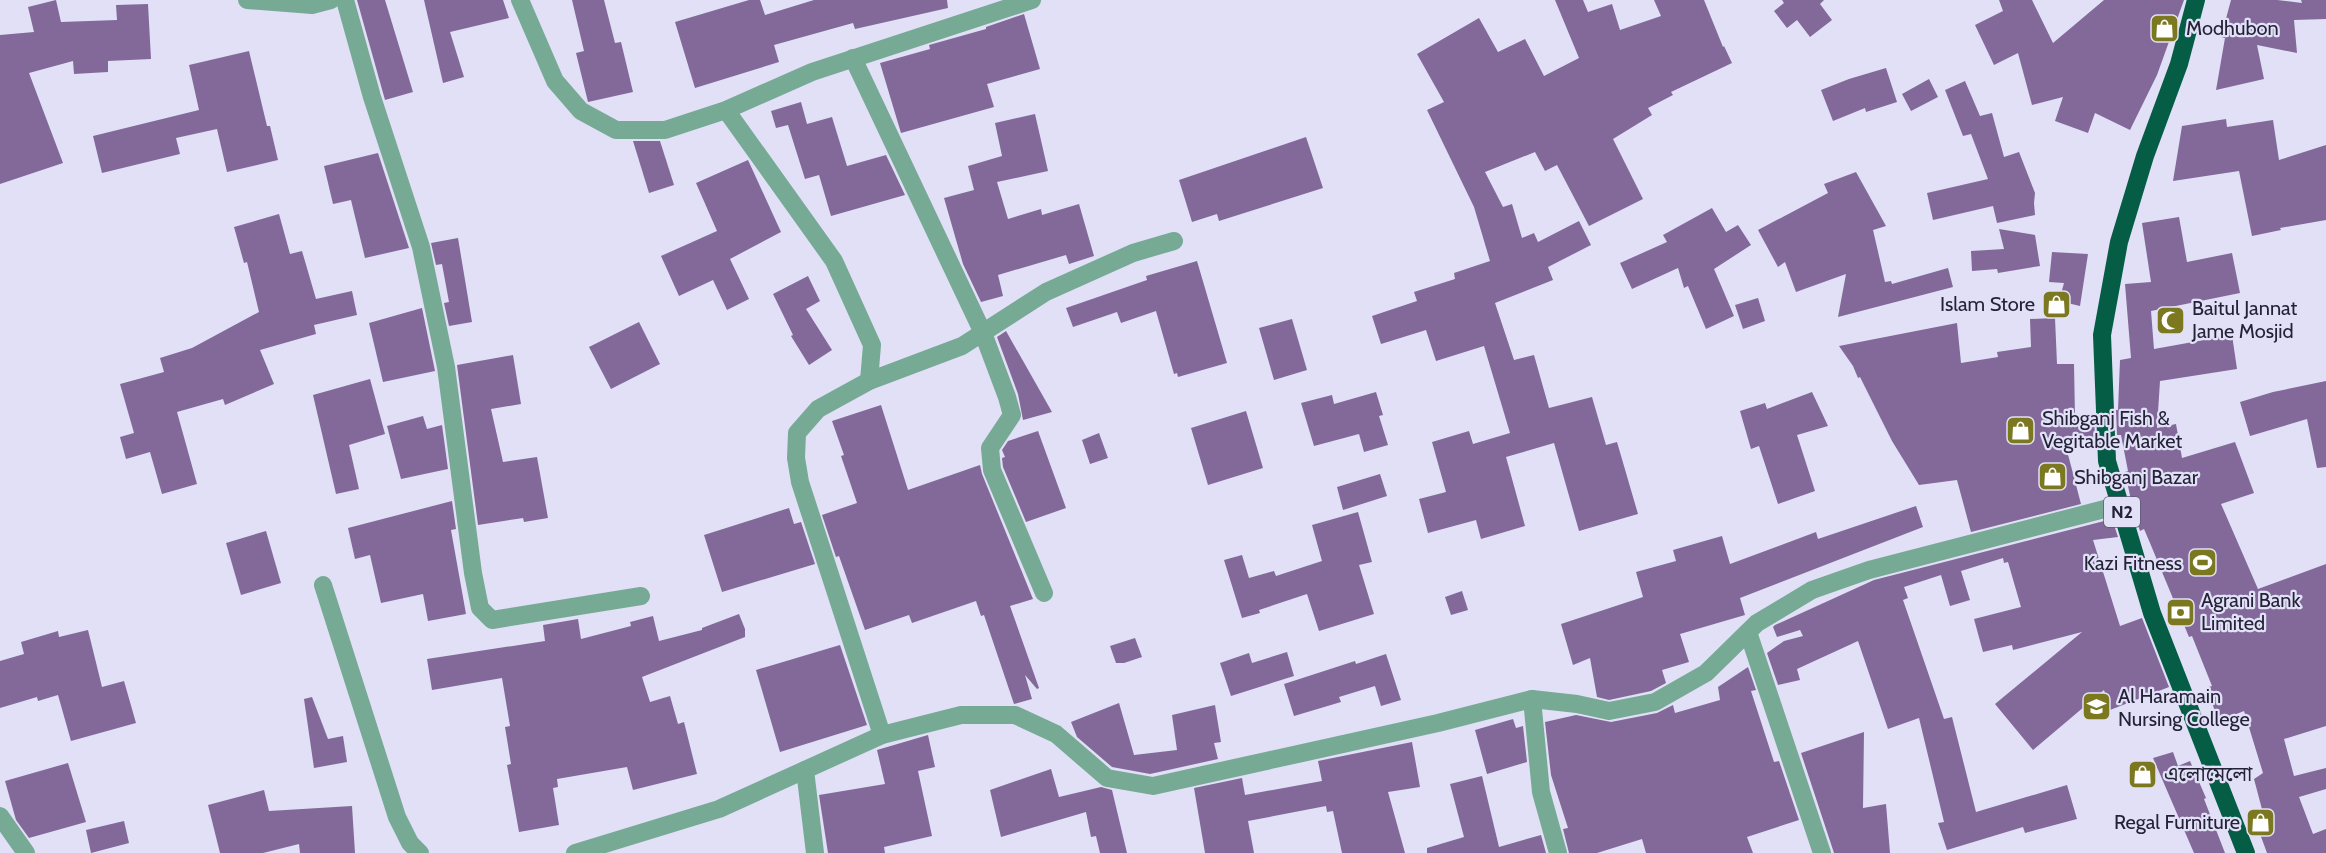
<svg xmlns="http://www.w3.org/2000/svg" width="2326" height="853" font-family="Cabin,'Noto Sans Bengali',sans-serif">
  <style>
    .building { fill: #826999 }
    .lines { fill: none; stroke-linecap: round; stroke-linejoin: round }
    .street { stroke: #76aa95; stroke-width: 18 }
    .highway { stroke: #055d45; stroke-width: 18 }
    .labels { text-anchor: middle; stroke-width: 4.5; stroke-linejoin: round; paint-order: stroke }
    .shield { fill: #e1e0f7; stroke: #5d5b71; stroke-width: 1.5 }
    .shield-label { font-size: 18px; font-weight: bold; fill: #242237 }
    .poi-label { font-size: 20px; fill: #242237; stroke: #e1e0f7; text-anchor: start }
  </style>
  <rect width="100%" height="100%" fill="#e1e0f7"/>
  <g class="building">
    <polygon points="56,0 61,22 117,20 116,5 148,4 151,59 108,61 108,72 74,74 73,61 29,73 63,163 0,184 0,35 34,32 28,7"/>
    <polygon points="357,0 385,0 413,92 385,100"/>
    <polygon points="424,0 503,0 509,18 450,32 464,77 443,83"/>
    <polygon points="572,0 604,0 615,43 621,42 633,92 588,102 576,53 584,51"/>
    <polygon points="749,0 760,0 765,15 814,0 947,0 948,8 855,29 853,23 774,45 779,62 695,88 675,22"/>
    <polygon points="1555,0 1583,0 1588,12 1612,4 1620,30 1661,16 1654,0 1704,0 1723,47 1724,46 1732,63 1671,92 1673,95 1648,108 1652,115 1613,139 1643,199 1589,226 1557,165 1545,171 1535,152 1485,172 1503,207 1512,204 1522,238 1534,233 1538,242 1579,221 1591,245 1548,267 1553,280 1495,303 1514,360 1534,355 1549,408 1592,397 1606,445 1617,442 1638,514 1579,531 1554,443 1506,457 1525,526 1481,539 1476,520 1428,533 1419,499 1446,492 1432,442 1469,431 1473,444 1510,433 1484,346 1436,361 1426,330 1381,344 1372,316 1417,301 1414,292 1455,279 1454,273 1490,261 1474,207 1427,110 1444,102 1417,54 1479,18 1498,52 1525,39 1544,76 1579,58"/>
    <polygon points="1782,0 1824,0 1820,4 1832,20 1810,37 1797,20 1787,28 1774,11 1784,3"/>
    <polygon points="1999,0 2032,0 2053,43 2104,0 2184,0 2157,75 2130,130 2095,113 2088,133 2055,121 2063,97 2032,105 2018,53 1994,65 1975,25 2003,11"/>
    <polygon points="2231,0 2277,0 2302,3 2301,0 2326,0 2326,19 2294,20 2297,53 2257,45 2264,79 2216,90 2225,38 2221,37"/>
    <polygon points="1024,14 1040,69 987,84 994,107 901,133 880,63 930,49 929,45 986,29 986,27"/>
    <polygon points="249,51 267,126 270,126 278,160 227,172 217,129 176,138 180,154 102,173 93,136 199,110 189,65"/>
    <polygon points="1886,68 1897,102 1866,112 1865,108 1833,121 1821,90 1849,79"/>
    <polygon points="1929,79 1938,97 1911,111 1902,94"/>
    <polygon points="1965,81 1980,116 1992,113 2004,157 2019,152 2035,193 2034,203 2035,215 1997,223 1993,206 1933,220 1927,193 1988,179 1971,134 1963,136 1945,90"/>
    <polygon points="801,102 807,124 832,117 847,166 886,155 905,195 831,216 819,175 805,179 788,125 776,128 771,111"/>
    <polygon points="1035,114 1048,171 997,182 1008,219 1041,209 1042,215 1079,204 1094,256 1069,264 1066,255 998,275 1003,296 981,302 963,264 944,198 974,190 968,166 1002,156 995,123"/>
    <polygon points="2226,119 2227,127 2273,120 2279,160 2326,145 2326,220 2280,228 2281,230 2252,236 2239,171 2173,181 2182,126"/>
    <polygon points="1306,137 1323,188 1219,221 1217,214 1192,222 1179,180"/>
    <polygon points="633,141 660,141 674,185 649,193"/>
    <polygon points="378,153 409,248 365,258 351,200 333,204 324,166"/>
    <polygon points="748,160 781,232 730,259 749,299 727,310 713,280 679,296 661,256 717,231 696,183"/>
    <polygon points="1856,172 1886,226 1873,230 1885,282 1891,281 1892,284 1948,268 1953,287 1838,317 1846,274 1796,292 1785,262 1778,267 1758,230 1828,193 1824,184"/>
    <polygon points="1712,208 1726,232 1738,225 1751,245 1714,269 1734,316 1706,329 1688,286 1684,288 1678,268 1632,289 1620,263 1667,242 1663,235"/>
    <polygon points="279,214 290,254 302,251 316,299 352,291 357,315 314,325 316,334 260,350 274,384 225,405 223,399 177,412 197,484 162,494 150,452 126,459 120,437 134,433 120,384 164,372 160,358 192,348 259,312 247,262 244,263 234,227"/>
    <polygon points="2179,217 2187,262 2232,253 2240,293 2151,311 2154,349 2232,335 2237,369 2160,381 2157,428 2176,424 2182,458 2235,442 2254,493 2221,504 2258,589 2326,564 2326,726 2284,739 2294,776 2326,768 2326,789 2299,797 2313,834 2326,829 2326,853 2267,853 2260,834 2268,832 2254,779 2263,773 2244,711 2219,721 2206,688 2212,686 2192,636 2189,637 2150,543 2144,529 2140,531 2134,514 2125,472 2128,471 2121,435 2117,435 2116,410 2118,410 2120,360 2131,358 2125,284 2151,282 2142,223"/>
    <polygon points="1999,229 2035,235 2040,266 1998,273 1997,269 1972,271 1971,251 2004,249"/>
    <polygon points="458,238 472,322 449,326 444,303 449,302 442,264 436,265 431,243"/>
    <polygon points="2052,252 2088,254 2080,306 2059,301 2064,283 2049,282"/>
    <polygon points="1197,261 1227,363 1178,377 1177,373 1174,374 1156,311 1121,323 1117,312 1073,327 1066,308 1147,280 1146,276"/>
    <polygon points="808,276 820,301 806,309 832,350 809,365 791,336 793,335 773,294"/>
    <polygon points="1758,298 1765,321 1743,329 1735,305"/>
    <polygon points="422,308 435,371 383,382 369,323"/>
    <polygon points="2055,318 2057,364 2074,364 2075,417 2094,414 2095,439 2065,443 2081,504 1971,532 1957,480 1919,485 1892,441 1860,377 1858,378 1853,366 1839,346 1957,323 1961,363 1998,357 1997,352 2031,347 2030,319"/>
    <polygon points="1292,319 1307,370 1274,380 1259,328"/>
    <polygon points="639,322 660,364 611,389 589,347"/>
    <polygon points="1006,331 1052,412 1023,420 1018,394 997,337"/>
    <polygon points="513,355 521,404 491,409 503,462 537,457 548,518 524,522 523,518 478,525 457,365"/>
    <polygon points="370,379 385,434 349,445 359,489 336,494 313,395"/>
    <polygon points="2326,381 2326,467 2317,468 2307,419 2250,436 2240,402 2273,392"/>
    <polygon points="1376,392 1383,415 1379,416 1388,445 1364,452 1359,434 1314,446 1301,403 1332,395 1334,404"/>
    <polygon points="1812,392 1828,426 1797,435 1815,491 1778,504 1759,446 1751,449 1740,411 1765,403 1767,409"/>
    <polygon points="881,405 908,490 980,465 982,474 1033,599 1010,606 1039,688 1037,689 1025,675 1032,699 1014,704 984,615 981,616 976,601 912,623 909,615 865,630 839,556 836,557 822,515 857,503 841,456 844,455 832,421"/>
    <polygon points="1246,411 1263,468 1208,485 1191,428"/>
    <polygon points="423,416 427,429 442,425 448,469 401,479 387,426"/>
    <polygon points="1038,431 1066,508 1026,522 1003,467 1002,458 1005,457 1002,450 1008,441"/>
    <polygon points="1099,433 1108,458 1090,464 1082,440"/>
    <polygon points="1380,474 1387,496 1343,510 1337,487"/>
    <polygon points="452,501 456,529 451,530 466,614 428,621 423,594 381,603 370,555 355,559 348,528"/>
    <polygon points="1916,506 1923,527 1740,598 1745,615 1680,634 1689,662 1662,670 1666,683 1651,691 1609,700 1597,697 1590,658 1573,665 1561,624 1643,597 1636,572 1676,561 1673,550 1722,536 1730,564 1816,532 1818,539"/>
    <polygon points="789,508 794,524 801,522 815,564 722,592 704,535"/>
    <polygon points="1358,512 1372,562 1359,565 1374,614 1319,631 1307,594 1259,610 1260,613 1242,618 1224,560 1242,555 1249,578 1274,571 1276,576 1322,561 1312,525"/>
    <polygon points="2112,519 2118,537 2093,540 2120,626 2142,618 2169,687 2110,710 2104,690 2033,750 1995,704 2082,632 2013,650 2012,645 1983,652 1974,619 2021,607 2008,562 2004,563 2003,558 1961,571 1970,600 1950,606 1941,575 1904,587 1908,598 1903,600 1944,719 1952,717 1976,812 2067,785 2077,819 2025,833 2023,827 1947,850 1938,823 1944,822 1919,718 1888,729 1858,641 1797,669 1800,680 1778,685 1767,653 1784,641 1803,636 1800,630 1777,637 1773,627 1775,625 1874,580"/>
    <polygon points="266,531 281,583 241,595 226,543"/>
    <polygon points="1462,591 1468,610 1451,615 1445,597"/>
    <polygon points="739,614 745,629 745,637 642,677 650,702 670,696 678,724 684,722 697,774 633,790 627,767 557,779 558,787 553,788 559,825 519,832 507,765 511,764 505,727 510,726 502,678 432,690 427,659 545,641 543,625 578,619 581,639 631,626 630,622 653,616 659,641 702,630 702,628"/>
    <polygon points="88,630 102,687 124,681 136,723 71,741 58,695 38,701 37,697 0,708 0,661 24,654 21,642 58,631 59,637"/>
    <polygon points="1135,638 1142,657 1124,663 1116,663 1110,646"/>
    <polygon points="840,645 867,725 780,752 756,670"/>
    <polygon points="1287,652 1294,676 1231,696 1220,663 1249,653 1252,663"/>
    <polygon points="1386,654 1401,700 1381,706 1375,686 1339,697 1341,702 1294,716 1284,684 1355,661 1356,664"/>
    <polygon points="1748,667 1756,690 1751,691 1774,762 1779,761 1799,820 1747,837 1753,853 1646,853 1642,839 1597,853 1569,853 1563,829 1568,828 1551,775 1545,722 1576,715 1611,722 1657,713 1673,705 1675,713 1720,700 1718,687"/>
    <polygon points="312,697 328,739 343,736 347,762 314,768 304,699"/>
    <polygon points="1119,703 1134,755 1177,750 1172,715 1215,705 1221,742 1214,743 1218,759 1150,774 1112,767 1077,737 1071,722"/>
    <polygon points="1513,719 1516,728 1523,726 1527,762 1487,774 1475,730"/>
    <polygon points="1864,732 1863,808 1886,804 1890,853 1834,853 1801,753"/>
    <polygon points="928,735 935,767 918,771 932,836 884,847 885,853 828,853 819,795 885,784 877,750"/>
    <polygon points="1412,742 1420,787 1388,792 1405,853 1342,853 1333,811 1327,812 1326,806 1248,821 1254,853 1205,853 1194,788 1242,778 1245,795 1322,781 1318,761"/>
    <polygon points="2173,752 2178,766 2190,761 2206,798 2204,799 2225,853 2194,853 2153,758"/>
    <polygon points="68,763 86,822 29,838 16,820 5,781"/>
    <polygon points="1051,769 1059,797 1101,787 1112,790 1127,853 1100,853 1096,836 1091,837 1086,812 1001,837 990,790"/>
    <polygon points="1482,776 1499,847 1541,835 1546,853 1427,853 1427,848 1464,837 1450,784"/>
    <polygon points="264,790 269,811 352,806 355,853 300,853 299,844 263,853 220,853 208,805"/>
    <polygon points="124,821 129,843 91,853 86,830"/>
  </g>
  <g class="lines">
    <g class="street">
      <polyline points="247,0 312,5 331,0"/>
      <polyline points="345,0 372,97 421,247 446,367 473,573 480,608 492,620 641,596"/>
      <polyline points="520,0 555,81 581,111 616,130 665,130 726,110 812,72 1032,0"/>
      <polyline points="853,58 983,333 1007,397 1012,415 990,448 992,470 1044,593"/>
      <polyline points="726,110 834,261 872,345 869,381"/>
      <polyline points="323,585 397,817 410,843 420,853"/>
      <polyline points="1748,632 1822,853"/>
      <polyline points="1532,699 1541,792 1558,853"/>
      <polyline points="882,735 800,482 796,458 797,433 818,409 869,381 962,346 1046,292 1133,253 1174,241"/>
      <polyline points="805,770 815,853"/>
      <polyline points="0,816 26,853"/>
      <polyline points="575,853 719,809 882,735 961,715 1015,715 1056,734 1107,778 1153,786 1438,723 1532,699 1577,704 1609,711 1655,702 1706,673 1757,623 1812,590 1869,570 2120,505"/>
    </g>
    <polyline class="highway" points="2196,0 2179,64 2145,156 2119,242 2102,335 2107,461 2152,613 2246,853"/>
  </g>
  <defs>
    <symbol id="shop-square" viewBox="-11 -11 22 22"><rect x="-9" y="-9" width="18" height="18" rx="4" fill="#7b781f" stroke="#e1e0f7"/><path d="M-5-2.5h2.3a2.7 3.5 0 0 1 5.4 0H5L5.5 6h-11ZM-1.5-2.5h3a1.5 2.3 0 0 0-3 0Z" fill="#fff"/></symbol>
    <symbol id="mosque-square" viewBox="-11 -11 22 22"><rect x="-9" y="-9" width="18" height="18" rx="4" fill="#7b781f" stroke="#e1e0f7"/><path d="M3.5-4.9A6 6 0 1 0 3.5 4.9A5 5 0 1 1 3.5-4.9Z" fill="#fff"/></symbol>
    <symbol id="stadium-square" viewBox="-11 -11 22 22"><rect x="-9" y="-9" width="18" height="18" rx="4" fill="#7b781f" stroke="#e1e0f7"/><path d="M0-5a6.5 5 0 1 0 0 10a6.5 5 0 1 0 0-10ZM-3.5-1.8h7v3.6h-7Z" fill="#fff"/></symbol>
    <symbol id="bank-square" viewBox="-11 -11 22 22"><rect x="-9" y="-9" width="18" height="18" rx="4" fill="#7b781f" stroke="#e1e0f7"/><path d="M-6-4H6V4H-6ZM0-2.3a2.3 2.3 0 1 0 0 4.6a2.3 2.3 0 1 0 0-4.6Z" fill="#fff"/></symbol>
    <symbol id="university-square" viewBox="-11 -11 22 22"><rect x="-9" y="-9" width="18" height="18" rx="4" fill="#7b781f" stroke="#e1e0f7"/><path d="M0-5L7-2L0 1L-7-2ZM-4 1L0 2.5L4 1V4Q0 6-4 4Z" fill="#fff"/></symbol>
  </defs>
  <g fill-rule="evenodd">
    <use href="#shop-square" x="2148" y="12" width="33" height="33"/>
    <use href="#shop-square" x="2040" y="288" width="33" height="33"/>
    <use href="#mosque-square" x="2154" y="304" width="33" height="33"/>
    <use href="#shop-square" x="2004" y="414" width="33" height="33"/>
    <use href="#shop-square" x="2036" y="460" width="33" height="33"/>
    <use href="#stadium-square" x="2186" y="546" width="33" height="33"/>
    <use href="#bank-square" x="2164" y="596" width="33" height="33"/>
    <use href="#university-square" x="2080" y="690" width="33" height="33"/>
    <use href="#shop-square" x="2126" y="758" width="33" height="33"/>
    <use href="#shop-square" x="2244" y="806" width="33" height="33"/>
  </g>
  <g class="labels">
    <rect class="shield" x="2104" y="497" width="36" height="30" rx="4.5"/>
    <g class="shield-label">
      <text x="2122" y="518">N2</text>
    </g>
    <g class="poi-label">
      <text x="2186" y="35">Modhubon</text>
      <text x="2035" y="311" text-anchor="end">Islam Store</text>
      <text x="2192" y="315">Baitul Jannat<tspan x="2192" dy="23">Jame Mosjid</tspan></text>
      <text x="2042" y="425">Shibganj Fish &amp;<tspan x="2042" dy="23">Vegitable Market</tspan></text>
      <text x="2074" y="484">Shibganj Bazar</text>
      <text x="2182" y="570" text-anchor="end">Kazi Fitness</text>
      <text x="2201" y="607">Agrani Bank<tspan x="2201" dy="23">Limited</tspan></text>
      <text x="2118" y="703">Al Haramain<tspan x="2118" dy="23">Nursing College</tspan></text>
      <text x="2164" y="781">এলোমেলো</text>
      <text x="2240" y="829" text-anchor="end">Regal Furniture</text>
    </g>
  </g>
</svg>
